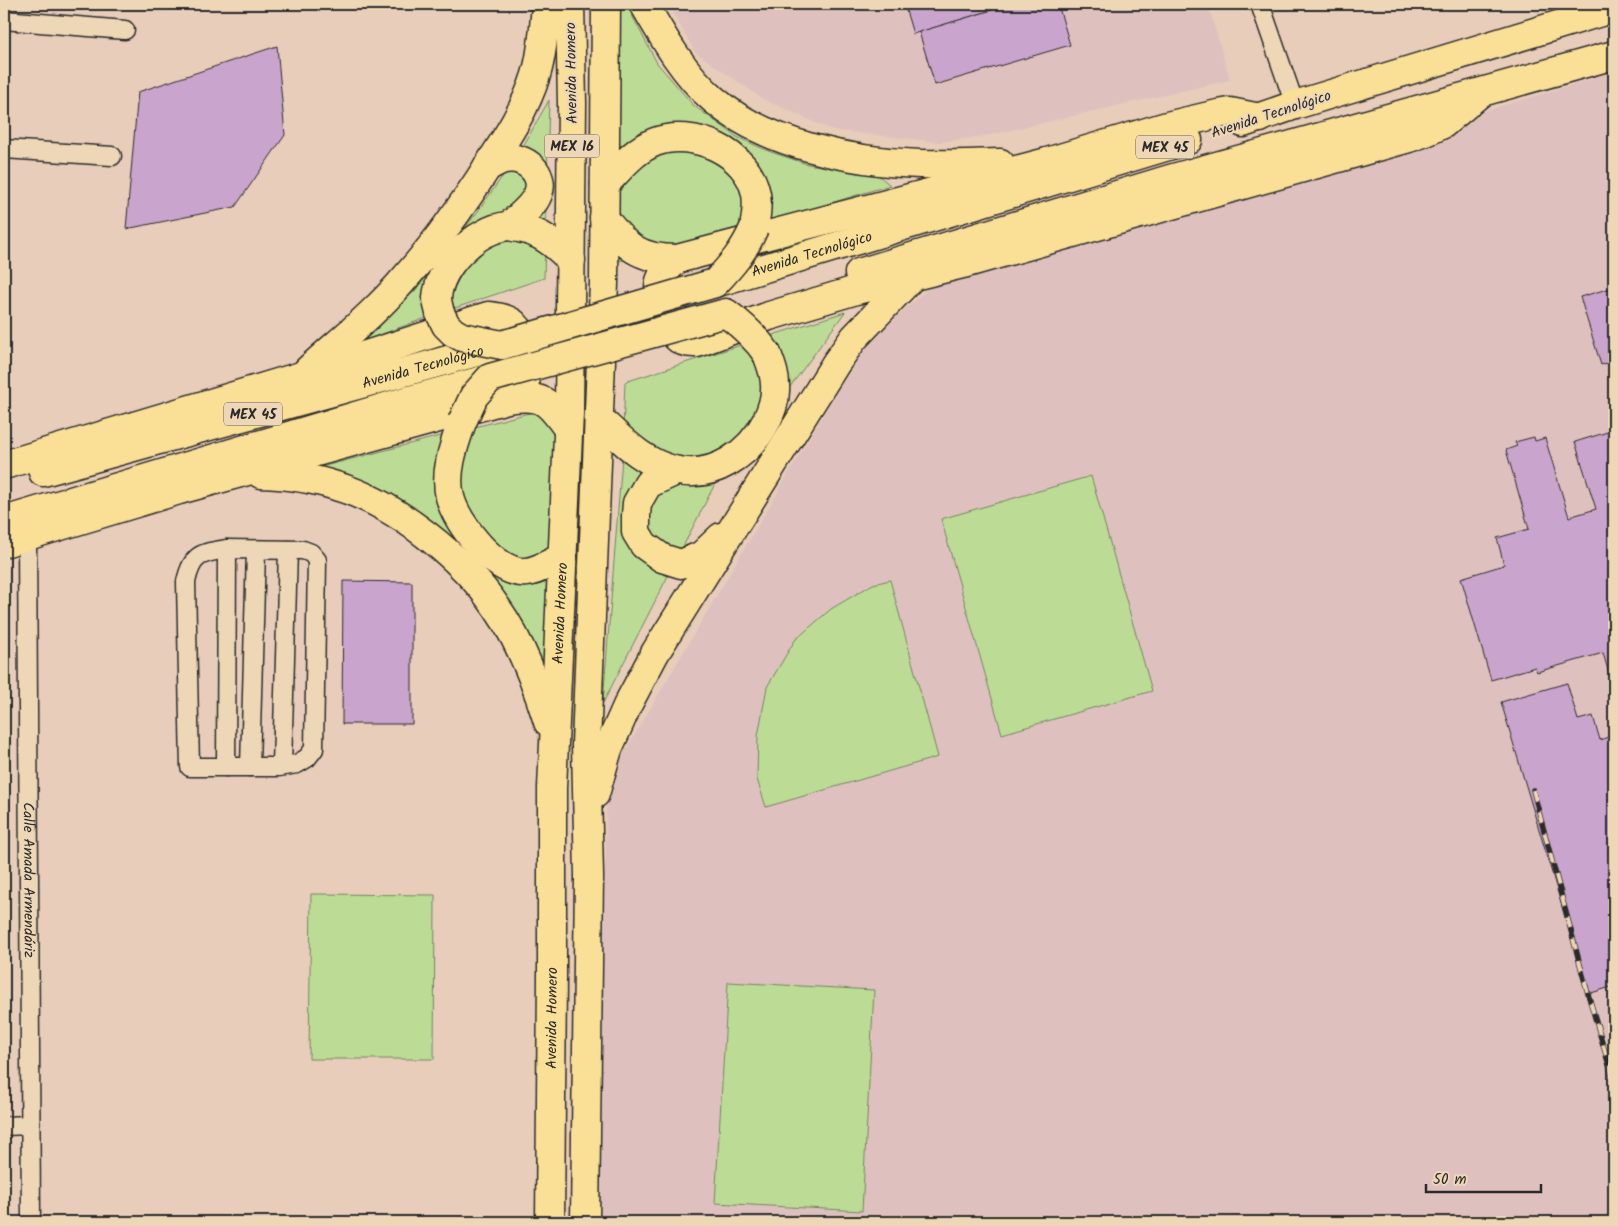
<svg xmlns="http://www.w3.org/2000/svg" width="1618" height="1226" font-family="Kalam,sans-serif">
  <style>
    .built { fill: #dec1bf }
    .green { fill: #bcdc95; stroke: #748460 }
    .building { fill: #c9a4cc; stroke: #2b2b2b }
    .lines { fill: none; stroke-linecap: round; stroke-linejoin: round }
    .street-casing { stroke: #2b2b2b; stroke-width: 21 }
    .primary-casing { stroke: #2b2b2b; stroke-width: 31 }
    .street { stroke: #eed7b6; stroke-width: 18 }
    .primary { stroke: #fadf96; stroke-width: 28 }
    .rail-casing { stroke: #2b2b2b; stroke-width: 5.5 }
    .rail { stroke: #eed7b6; stroke-width: 4; stroke-dasharray: 11; stroke-linecap: butt }
    .primary-bridge-casing { stroke: #2b2b2b; stroke-width: 31; stroke-linecap: butt }
    .primary-bridge { stroke: #fadf96; stroke-width: 28 }
    .labels { text-anchor: middle; stroke-width: 4.5; stroke-linejoin: round; paint-order: stroke }
    .shield { fill: #eed7b6; stroke: #665f55; stroke-width: 1 }
    .shield-label { font-size: 14px; font-weight: bold; fill: #2b2b2b }
    .street-label { font-size: 15px; fill: #2b2b2b; stroke: #eed7b6 }
  </style>
  <rect width="100%" height="100%" fill="#e7cdba"/>
  <filter id="ink" filterUnits="userSpaceOnUse"><feTurbulence type="fractalNoise" baseFrequency=".02" numOctaves="2"/><feDisplacementMap in="SourceGraphic" scale="10" xChannelSelector="R" yChannelSelector="G"/><feConvolveMatrix kernelMatrix="1 2 1 2 8 2 1 2 1" color-interpolation-filters="sRGB"/></filter>
  <g filter="url(#ink)">
    <g class="built">
      <polygon points="668,4 1208,4 1230,80 980,137 938,142 832,130 763,99 695,52"/>
      <polygon points="1614,72 1614,1222 598,1222 607,782 863,347 944,274"/>
    </g>
    <g class="green">
      <polygon points="620,4 626,4 657,63 693,105 737,137 768,151 807,164 878,175 890,185 752,227 619,261"/>
      <polygon points="549,100 544,278 440,313 351,345 415,291 476,214 521,150"/>
      <polygon points="845,312 773,410 720,474 603,703 622,458 625,382"/>
      <polygon points="556,406 544,678 457,544 407,504 321,467"/>
      <polygon points="1091,476 1152,691 1002,734 941,519"/>
      <polygon points="890,580 938,757 766,807 757,779 758,736 767,687 795,640 831,609 873,584"/>
      <polygon points="311,894 435,895 434,1059 309,1059"/>
      <polygon points="728,982 874,990 862,1211 715,1203"/>
    </g>
    <g class="building">
      <polygon points="904,4 1012,4 913,34"/>
      <polygon points="1012,4 1058,4 1070,45 935,85 919,32"/>
      <polygon points="277,46 285,135 235,207 126,229 138,92"/>
      <polygon points="1614,287 1614,361 1601,365 1580,297"/>
      <polygon points="1614,430 1614,691 1603,653 1537,672 1535,667 1491,680 1461,578 1504,565 1497,538 1529,529 1506,450 1517,446 1515,442 1534,437 1535,441 1545,438 1569,517 1596,509 1575,442"/>
      <polygon points="343,581 412,582 412,724 342,724"/>
      <polygon points="1567,683 1578,720 1593,716 1600,740 1614,735 1614,986 1588,994 1501,702"/>
    </g>
    <g class="lines">
      <defs>
        <g id="street">
          <polyline points="1260,4 1295,105"/>
          <polyline points="4,20 125,30"/>
          <polyline points="4,149 112,156"/>
          <path id="s1" d="M27,536l4,686"/>
          <path d="M227,549l76,1 8,3 6,7 -3,189 -7,9 -10,6 -18,3h-89l-4,-185c6,-28 15,-29 41,-33z"/>
          <polyline points="282,766 288,550"/>
          <polyline points="226,767 227,549"/>
          <polyline points="250,767 256,550"/>
          <polyline points="4,1126 30,1125"/>
        </g>
        <g id="primary">
          <path d="M644,4c19,33 39,69 69,95 51,45 140,63 207,65 27,1 54,0 80,-1"/>
          <path d="M1260,118l-30,-6 -12,2 -51,12 -120,36 -370,97c-7,7 -14,12 -17,22 -4,13 7,49 19,58 6,4 11,4 18,4l72,-27 84,-25 110,-27 446,-126 17,-6 17,-8 37,-31"/>
          <polyline points="1243,123 1295,105 1614,8"/>
          <path d="M487,167c5,-2 12,-7 18,-8 20,-4 41,15 33,35 -5,13 -20,23 -29,32"/>
          <path d="M605,184c15,-15 29,-34 50,-42 38,-14 93,10 101,52 2,11 0,23 -2,34"/>
          <path d="M604,218c22,29 35,41 73,41"/>
          <polyline points="859,273 1170,179 1614,55"/>
          <path id="s2" d="M715,283l473,-143"/>
          <path d="M440,313c-1,-5 -3,-10 -3,-15 2,-32 39,-69 71,-72 4,0 8,2 11,2 22,4 36,16 52,32"/>
          <path d="M308,370c33,-30 68,-58 97,-92 31,-35 58,-73 83,-112 19,-29 38,-58 48,-91 7,-23 8,-48 10,-71"/>
          <path d="M507,399c37,-5 41,2 61,30"/>
          <path d="M599,419c22,20 44,44 75,51 39,10 76,-16 93,-50 4,-9 8,-18 8,-29 1,-13 -3,-24 -8,-37"/>
          <path d="M462,422c-8,23 -18,50 -12,75 6,26 46,78 76,75 12,-1 24,-9 35,-14"/>
          <path d="M4,465l297,-89 187,-60c9,1 18,2 26,8 14,13 19,42 10,59 -4,7 -10,11 -17,16l-328,91 -175,53"/>
          <polyline points="676,471 648,484 637,503 636,516 636,532 644,545 662,558 681,564 702,555 721,537"/>
          <path id="s3" d="M43,472l459,-127"/>
          <path d="M261,474c26,1 51,4 75,12 59,17 127,72 161,122 24,34 39,75 51,114"/>
          <polyline points="4,521 406,401 490,378"/>
          <polyline points="595,794 608,749 628,704 655,653 836,363 854,338 911,278"/>
          <path id="s4" d="M550,1222l2,-245v-189l17,-375 3,-309 -2,-100"/>
          <polyline points="585,1222 589,876 586,745 604,283 606,4"/>
        </g>
      </defs>
      <use href="#street" class="street-casing"/>
      <use href="#primary" class="primary-casing"/>
      <use href="#street" class="street"/>
      <use href="#primary" class="primary"/>
      <defs>
        <polyline id="rail" points="1533,790 1588,994 1614,1082"/>
      </defs>
      <use href="#rail" class="rail-casing"/>
      <use href="#rail" class="rail"/>
      <defs>
        <g id="primary-bridge">
          <path d="M440,313l6,12 7,7 9,5 40,8 213,-62c17,-18 29,-32 39,-55"/>
          <path d="M462,422l12,-26 16,-18 236,-65c16,12 30,24 41,41"/>
        </g>
      </defs>
      <use href="#primary-bridge" class="primary-bridge-casing"/>
      <use href="#primary-bridge" class="primary-bridge"/>
    </g>
  </g>
  <g class="labels">
    <g class="shield">
      <rect x="544.5" y="134.5" width="55" height="23" rx="4"/>
      <rect x="1136" y="135.5" width="58" height="23" rx="4"/>
      <rect x="224" y="402.5" width="58" height="23" rx="4"/>
    </g>
    <g class="shield-label">
      <text x="572" y="151">MEX 16</text>
      <text x="1165" y="152">MEX 45</text>
      <text x="253" y="419">MEX 45</text>
    </g>
    <g class="street-label">
      <text transform="translate(571 73) rotate(-91)" y="5">Avenida Homero</text>
      <text transform="translate(1271 114) rotate(-18)" y="5">Avenida Tecnológico</text>
      <text dy="5" stroke="none"><textPath href="#s2" startOffset="101">Avenida Tecnológico</textPath></text>
      <text dy="5" stroke="none"><textPath href="#s3" startOffset="394">Avenida Tecnológico</textPath></text>
      <text dy="5" stroke="none"><textPath href="#s4" startOffset="609">Avenida Homero</textPath></text>
      <text dy="5" stroke="none"><textPath href="#s1" startOffset="344">Calle Amada Armendáriz</textPath></text>
      <text dy="5" stroke="none"><textPath href="#s4" startOffset="204">Avenida Homero</textPath></text>
    </g>
  </g>
  <rect width="1618" height="1226" fill="none" stroke="#eed7b6" stroke-width="20"/>
  <rect x="10" y="10" width="1598" height="1206" fill="none" stroke="#2b2b2b" stroke-width="2" filter="url(#ink)"/>
  <path d="M1426 1184v8h115v-8" fill="none" stroke="#2b2b2b" stroke-width="2.5"/>
  <text x="1433" y="1184" font-size="15" fill="#2b2b2b" stroke="#eed7b6" stroke-width="4" paint-order="stroke">50 m</text>
</svg>
